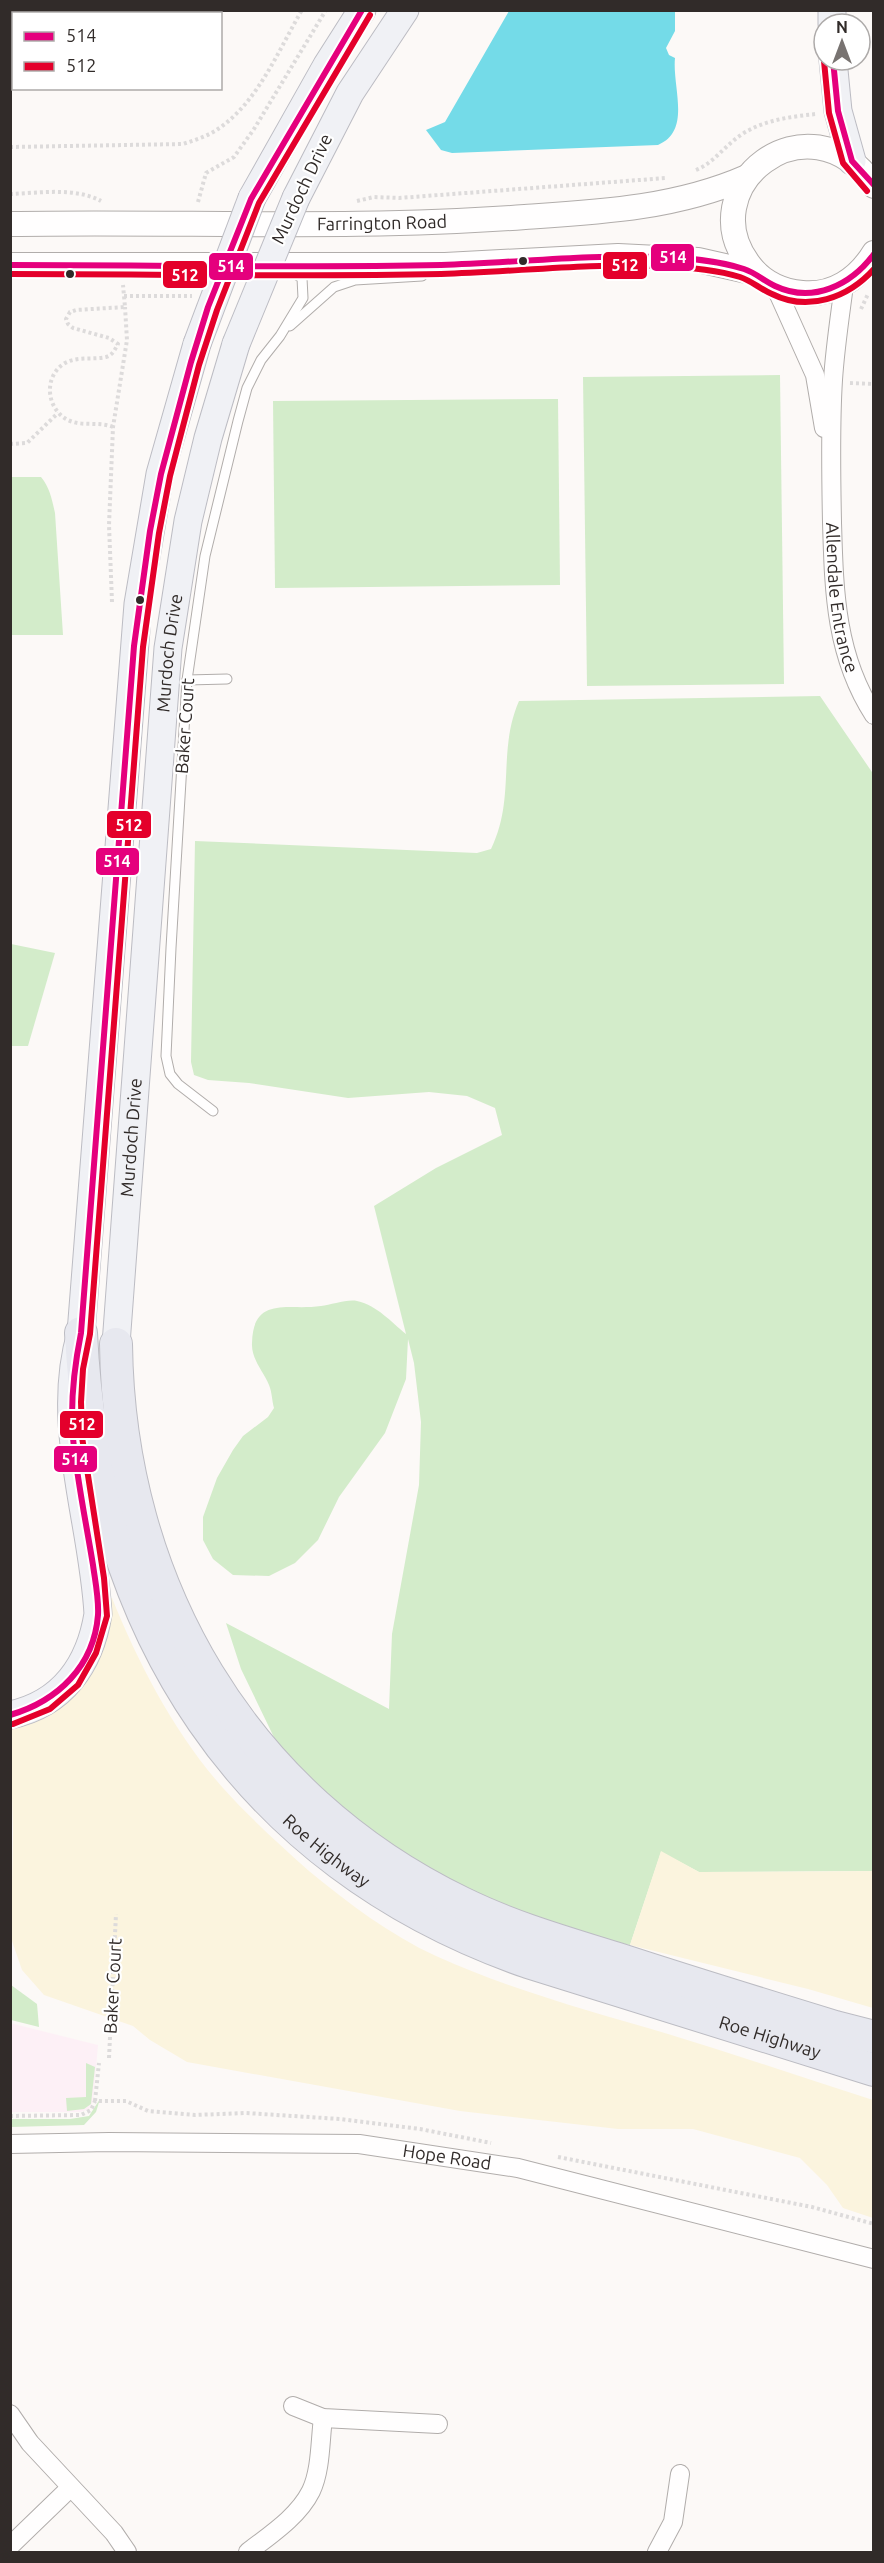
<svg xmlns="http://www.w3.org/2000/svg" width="884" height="2563" font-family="Ubuntu,sans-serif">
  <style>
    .education { fill: #fdf0f6 }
    .green { fill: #d3ecca }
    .sand { fill: #fbf4de }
    .water { fill: #74dbe8 }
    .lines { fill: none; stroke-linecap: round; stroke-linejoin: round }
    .service-casing { stroke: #b1adab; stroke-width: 11 }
    .minor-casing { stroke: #b1adab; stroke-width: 20 }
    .secondary-casing { stroke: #b1adab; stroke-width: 26 }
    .primary-casing { stroke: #bcbcc3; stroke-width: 29 }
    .motorway-casing { stroke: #bcbcc3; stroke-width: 34 }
    .path { stroke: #dddbdb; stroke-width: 4; stroke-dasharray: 3 3; stroke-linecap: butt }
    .service { stroke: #fffefe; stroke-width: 9 }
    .minor { stroke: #fffefe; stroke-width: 18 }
    .secondary { stroke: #fffefe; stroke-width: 24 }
    .primary { stroke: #f0f1f5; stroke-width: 27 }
    .motorway { stroke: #e7e8ef; stroke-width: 32 }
    .primary-bridge-casing { stroke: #bcbcc3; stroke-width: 29; stroke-linecap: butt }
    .primary-bridge { stroke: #f0f1f5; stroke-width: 27 }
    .bus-1-casing { stroke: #fff; stroke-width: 10 }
    .bus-2-casing { stroke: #fff; stroke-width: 10 }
    .bus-1 { stroke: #e5007d; stroke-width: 6 }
    .bus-2 { stroke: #e4002b; stroke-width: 6 }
    .bus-dot { fill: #312b29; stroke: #fff; stroke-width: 2 }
    .labels { text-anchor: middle; stroke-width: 4.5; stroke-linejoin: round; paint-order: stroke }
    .street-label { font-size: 18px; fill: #312b29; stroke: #fff }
    .line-badge { stroke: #fff; stroke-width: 2 }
    .badge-label { font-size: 16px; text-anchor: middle; font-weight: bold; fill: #fff }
  </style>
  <rect width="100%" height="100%" fill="#fcf9f7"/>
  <polygon class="education" points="10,2023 98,2045 93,2101 89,2109 80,2112 11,2112"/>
  <g class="green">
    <polygon points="780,375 784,684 587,686 583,377"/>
    <polygon points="558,399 560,585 275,588 273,401"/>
    <path d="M11,477h30c9,11 11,23 14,36l8,122h-52z"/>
    <path d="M820,696l54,79 -1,1096 -174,1 -38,-20 -31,93 -44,-9 -107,-39 -124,-74 -71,-65 -43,-89 -15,-46 163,86 3,-75 27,-149 2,-63 -7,-59 -6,-24 -2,40 -21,54 -46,64 -21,43 -23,23 -26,13 -36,-1 -20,-16 -10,-19v-23l14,-39 16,-28 10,-14 25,-19 6,-9c-2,-7 -2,-16 -5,-23 -5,-13 -18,-26 -17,-42 1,-48 37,-32 69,-37 10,-1 26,-7 36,-5 21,5 34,21 49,33l-32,-128 62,-38 66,-33 -7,-27 -28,-12 -38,-4 -81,6 -99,-15 -41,-3 -14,-5 -3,-13 4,-221 282,12 14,-4c25,-51 6,-98 28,-148z"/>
    <polygon points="11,944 55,953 28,1046 11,1046"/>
    <polygon points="11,1985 37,2004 39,2027 11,2020"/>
    <polygon points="86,2063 95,2067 91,2104 84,2109 67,2111 66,2098 86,2097"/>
    <polygon points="100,2099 96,2112 84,2125 11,2127 11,2119 70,2119 89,2116"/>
  </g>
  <g class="sand">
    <path d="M112,1598c27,67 63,136 111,190 27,30 56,56 86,83 39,32 81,64 127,85 75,34 154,55 232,78 69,21 137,44 205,66v118l-30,-10 -16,-23 -27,-27 -107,-29h-75l-158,-18 -273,-49 -37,-22 -17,-14 -89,-31 -22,-25 -11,-32 2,-106 -3,-108 29,-11 65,-112z"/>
    <polygon points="661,1851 699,1872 873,1871 873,2008 808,1989 630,1945"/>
  </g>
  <path class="water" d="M509,11h166v20l-9,17 3,7 6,3c-3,29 17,73 -17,87l-206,8 -11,-3 -15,-20 19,-8z"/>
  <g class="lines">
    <defs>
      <g id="service">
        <polyline points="290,326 334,287 355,280 422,276"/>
        <polyline points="187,680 227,679"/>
        <polyline points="213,1111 178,1084 170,1074 166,1056 171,948 187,680 205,556 238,421 247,388 261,360 280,336 303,298 302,278 290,271"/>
      </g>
      <g id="minor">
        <path id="s1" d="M844,285c-4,31 -9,63 -11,95 -3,47 -2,95 -1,142 2,68 3,133 42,193"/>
        <polyline points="775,286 815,375 824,428"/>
        <path id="s2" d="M10,2144l99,-2 250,2 159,24 356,91"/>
        <polyline points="293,2406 323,2418 438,2424"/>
        <polyline points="10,2414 30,2443 114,2533 127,2552"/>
        <polyline points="10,2546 70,2488"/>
        <path d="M248,2552c22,-17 50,-35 63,-61 10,-21 9,-50 12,-73"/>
        <polyline points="657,2552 673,2522 680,2474"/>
      </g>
      <g id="secondary">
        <path d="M874,186c-65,-95 -187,2 -123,81 13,16 31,24 51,26 31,3 56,-14 72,-40"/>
        <path id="s3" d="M10,224c172,-3 344,6 515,-7 76,-5 151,-9 222,-40"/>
        <polyline points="10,265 445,265 618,256 698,260 756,273"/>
      </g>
      <g id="primary">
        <polyline points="832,24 832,10"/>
        <polyline points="833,60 838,111 852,161"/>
        <polyline points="252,198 327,65 362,10"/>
        <polyline points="296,198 350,93 405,10"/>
        <path id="s4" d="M116,1344l52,-696 20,-127 20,-83 28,-94"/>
        <path d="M10,1715c53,-11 80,-51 88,-101 -5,-93 -44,-190 -17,-281l57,-729 22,-130 37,-130"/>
      </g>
      <g id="motorway">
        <path id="s5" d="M81,1333c14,295 162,530 447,629l346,108"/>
        <path d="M116,1344c3,241 127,453 346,559 51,25 105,40 159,57 71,23 142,45 214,67l39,10"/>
      </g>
    </defs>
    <use href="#service" class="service-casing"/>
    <use href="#minor" class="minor-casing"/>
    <use href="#secondary" class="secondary-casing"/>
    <use href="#primary" class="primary-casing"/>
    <use href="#motorway" class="motorway-casing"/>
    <g class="path">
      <path d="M10,147l173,-3c12,-4 25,-8 35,-15 40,-27 60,-78 84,-119"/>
      <path d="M696,170c15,-6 25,-19 37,-29 23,-20 54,-24 83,-27"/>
      <path d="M10,194c29,-1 65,-7 91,7"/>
      <polyline points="357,201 374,197 399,198 666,178"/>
      <polyline points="198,202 206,173 234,157 254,129 326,10"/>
      <polyline points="124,296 192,296"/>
      <polyline points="861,309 868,294"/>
      <polyline points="850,383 874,384"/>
      <path d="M113,427c-14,-6 -31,0 -45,-7 -22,-11 -25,-44 -3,-57 13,-7 28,-3 41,-6 7,-2 9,-8 12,-13l-9,-6 -36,-10 -5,-4 -2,-5 4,-7 6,-2 49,-3 -2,-22"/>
      <polyline points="10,444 27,443 58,413"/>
      <polyline points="112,602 109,525 113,427 127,340 125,307"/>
      <polyline points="109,2058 116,1914"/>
      <polyline points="95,2101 99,2063"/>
      <polyline points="10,2116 81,2115 91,2110 95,2101 126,2101 148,2111 195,2115 246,2113 340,2119 420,2129 491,2143"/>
      <polyline points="558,2157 812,2207 874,2224"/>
    </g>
    <use href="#service" class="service"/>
    <use href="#minor" class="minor"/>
    <use href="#secondary" class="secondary"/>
    <use href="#primary" class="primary"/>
    <use href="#motorway" class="motorway"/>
    <defs>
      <g id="primary-bridge">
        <polyline points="197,344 252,198"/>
        <polyline points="236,344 296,198"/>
      </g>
    </defs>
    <use href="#primary-bridge" class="primary-bridge-casing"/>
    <use href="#primary-bridge" class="primary-bridge"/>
    <defs>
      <g id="bus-1">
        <polyline points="833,60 838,111 852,161 874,185"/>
        <path d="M10,265c144,0 288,3 431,0 73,-2 145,-11 218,-8 28,1 57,3 85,12 12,4 20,12 31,17 38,18 76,-1 99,-32"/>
        <path d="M10,1715c48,-14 84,-49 88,-100 1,-16 -3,-35 -5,-50 -7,-43 -16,-85 -20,-127 -3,-36 1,-70 8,-105l53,-687 16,-115 11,-57 30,-112 17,-55 43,-108 111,-189"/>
      </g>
      <g id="bus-2">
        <polyline points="824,61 829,113 843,163 867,191"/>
        <path d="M10,274c144,0 288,3 431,0 73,-2 145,-11 218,-8 27,1 55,3 81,11 12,4 20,12 32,17 36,18 76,4 102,-25"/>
        <polyline points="13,1724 50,1709 78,1685 96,1653 107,1616 104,1578 82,1437 81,1402 83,1369 90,1334 143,647 159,533 170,476 199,365 217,310 259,203 370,15"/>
      </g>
    </defs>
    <use href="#bus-1" class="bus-1-casing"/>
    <use href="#bus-2" class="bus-2-casing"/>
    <use href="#bus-1" class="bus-1"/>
    <use href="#bus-2" class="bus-2"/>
  </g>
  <g class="bus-dot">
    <circle cx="523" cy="261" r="5"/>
    <circle cx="70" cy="274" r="5"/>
    <circle cx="140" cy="600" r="5"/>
  </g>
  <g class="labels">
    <g class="street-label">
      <text transform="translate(302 189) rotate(-65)" y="6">Murdoch Drive</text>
      <text dy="6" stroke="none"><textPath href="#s3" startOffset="372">Farrington Road</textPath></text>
      <text dy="6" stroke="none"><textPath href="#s1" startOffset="314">Allendale Entrance</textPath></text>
      <text dy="6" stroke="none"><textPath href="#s4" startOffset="693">Murdoch Drive</textPath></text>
      <text transform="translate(185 726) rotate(-86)" y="6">Baker Court</text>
      <text dy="6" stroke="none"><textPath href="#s4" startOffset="207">Murdoch Drive</textPath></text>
      <text dy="6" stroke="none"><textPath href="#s5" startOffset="592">Roe Highway</textPath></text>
      <text transform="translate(113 1986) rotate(-87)" y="6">Baker Court</text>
      <text dy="6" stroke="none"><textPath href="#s5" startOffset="1077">Roe Highway</textPath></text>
      <text dy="6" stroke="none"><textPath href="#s2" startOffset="438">Hope Road</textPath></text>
    </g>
  </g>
  <g class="line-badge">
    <rect x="650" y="243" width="45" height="29" rx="6" fill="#e5007d"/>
    <rect x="602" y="251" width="46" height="29" rx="6" fill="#e4002b"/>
    <rect x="208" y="252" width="46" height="29" rx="6" fill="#e5007d"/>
    <rect x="162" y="260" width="46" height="29" rx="6" fill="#e4002b"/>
    <rect x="106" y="810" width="46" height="29" rx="6" fill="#e4002b"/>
    <rect x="95" y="847" width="45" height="29" rx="6" fill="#e5007d"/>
    <rect x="59" y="1410" width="45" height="29" rx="6" fill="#e4002b"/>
    <rect x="53" y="1445" width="45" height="28" rx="6" fill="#e5007d"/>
  </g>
  <g class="badge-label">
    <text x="673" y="263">514</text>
    <text x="625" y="271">512</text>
    <text x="231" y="272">514</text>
    <text x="185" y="281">512</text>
    <text x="129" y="831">512</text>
    <text x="117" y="867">514</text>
    <text x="82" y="1430">512</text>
    <text x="75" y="1465">514</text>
  </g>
  <rect width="884" height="2563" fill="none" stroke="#312b29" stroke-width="24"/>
  <rect x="12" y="12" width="210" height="78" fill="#ffffff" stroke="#adaaa9" stroke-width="1.5"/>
  <rect x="24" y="32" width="30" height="9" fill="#e5007d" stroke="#adaaa9" stroke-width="1.5"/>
  <text x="66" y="42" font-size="18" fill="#312b29">514</text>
  <rect x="24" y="62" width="30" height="9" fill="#e4002b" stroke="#adaaa9" stroke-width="1.5"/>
  <text x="66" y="72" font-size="18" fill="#312b29">512</text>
  <g transform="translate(842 42)"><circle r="28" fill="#ffffff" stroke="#adaaa9" stroke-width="1.5"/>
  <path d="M0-4.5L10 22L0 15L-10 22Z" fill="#787371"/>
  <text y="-9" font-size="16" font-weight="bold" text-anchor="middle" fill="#312b29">N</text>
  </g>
</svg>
